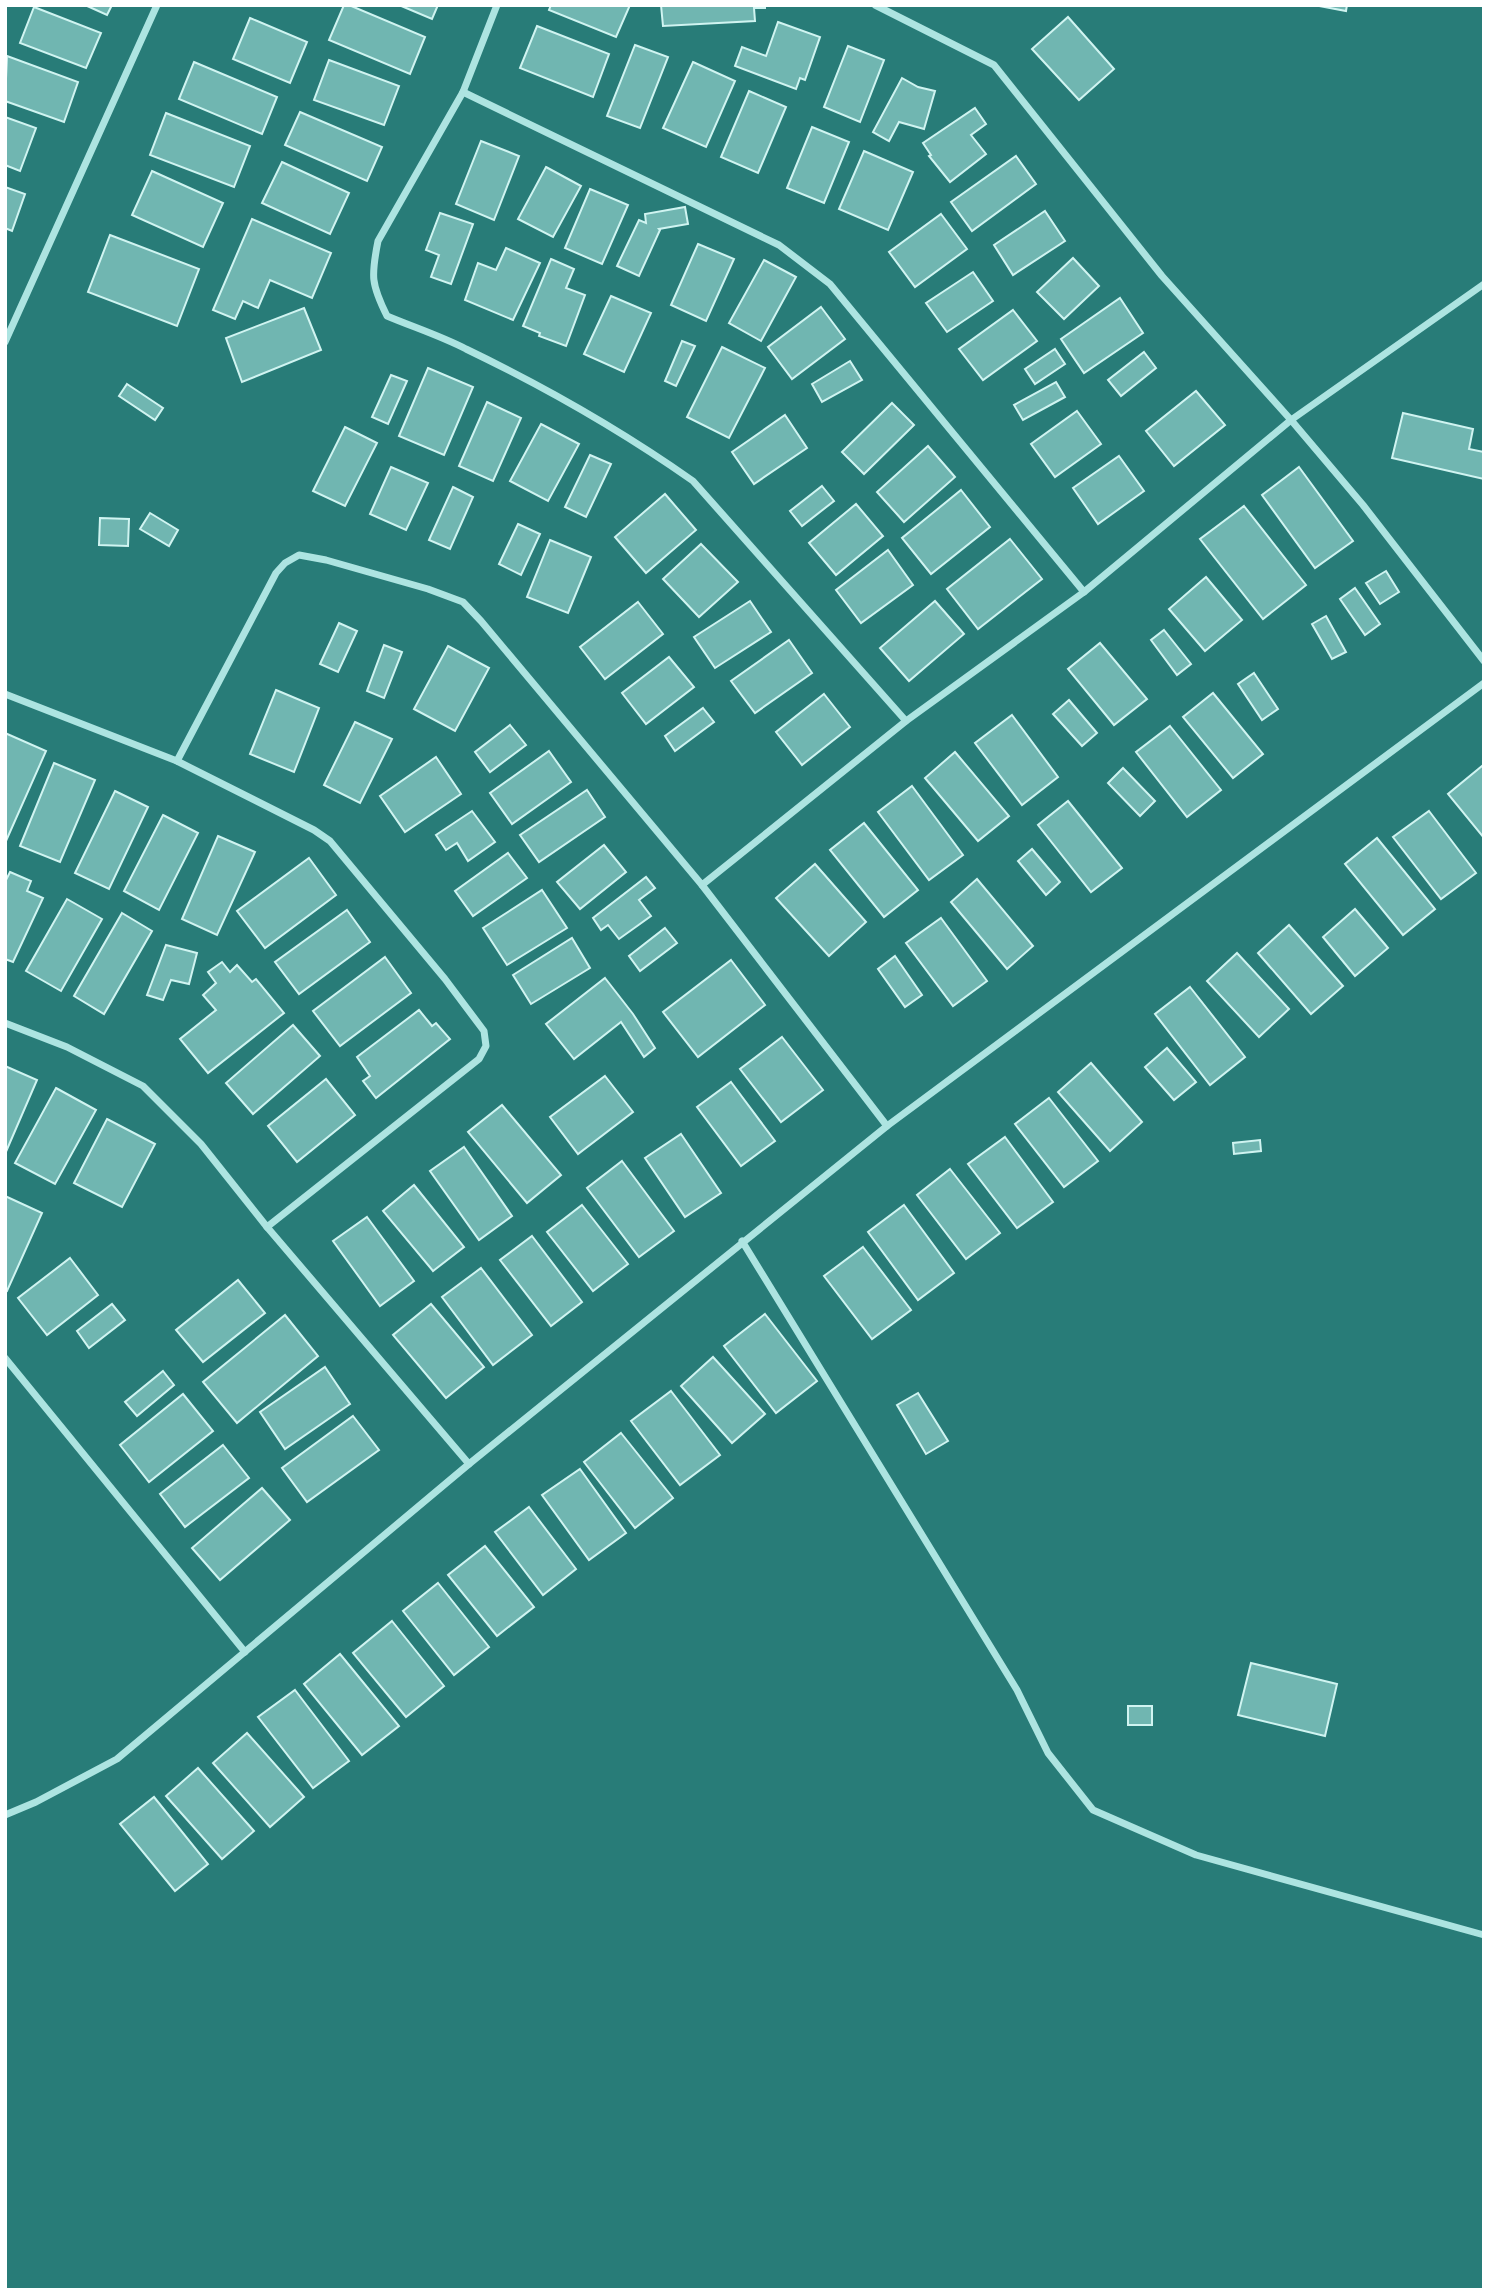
<svg xmlns="http://www.w3.org/2000/svg" width="1489" height="2295" font-family="Helvetica,sans-serif">
  <style>
    .building { fill: #70b6b1; stroke: #d0f4f1; stroke-width: 2 }
    .lines { fill: none; stroke-linecap: round; stroke-linejoin: round }
    .minor { stroke: #ade4e1; stroke-width: 7 }
  </style>
  <rect width="100%" height="100%" fill="#287c78"/>
  <g class="building">
    <polygon points="85,5 112,5 107,15"/>
    <polygon points="344,5 349,5 425,37 410,74 329,40"/>
    <polygon points="399,5 438,5 432,19"/>
    <polygon points="551,5 630,5 616,37 549,10"/>
    <polygon points="661,5 765,5 765,8 754,8 755,21 663,26"/>
    <polygon points="1314,5 1347,5 1346,11"/>
    <polygon points="34,7 101,33 86,68 20,43"/>
    <polygon points="1068,17 1114,69 1079,100 1032,49"/>
    <polygon points="250,18 307,42 290,83 233,59"/>
    <polygon points="778,22 820,37 805,80 800,78 796,89 735,66 742,47 766,56"/>
    <polygon points="537,26 609,54 593,97 520,68"/>
    <polygon points="635,45 668,57 640,128 607,116"/>
    <polygon points="848,46 884,60 860,122 824,107"/>
    <polygon points="7,56 78,82 64,122 5,101"/>
    <polygon points="329,60 399,86 384,125 314,100"/>
    <polygon points="194,62 277,97 262,134 179,99"/>
    <polygon points="693,62 735,81 706,147 663,128"/>
    <polygon points="902,78 918,87 935,91 924,129 899,122 889,141 873,132"/>
    <polygon points="749,91 786,107 758,173 721,157"/>
    <polygon points="975,108 986,124 971,135 986,154 950,182 929,156 931,155 923,143"/>
    <polygon points="300,112 382,147 367,181 285,145"/>
    <polygon points="166,113 250,146 234,187 150,155"/>
    <polygon points="5,117 36,128 20,171 5,165"/>
    <polygon points="812,127 849,142 824,203 787,188"/>
    <polygon points="481,141 519,156 494,220 456,204"/>
    <polygon points="864,151 913,172 888,230 839,209"/>
    <polygon points="1016,156 1036,184 972,231 951,202"/>
    <polygon points="282,162 349,193 330,234 262,203"/>
    <polygon points="546,167 581,186 553,237 518,219"/>
    <polygon points="152,171 223,203 203,247 132,215"/>
    <polygon points="5,187 25,194 12,231 5,228"/>
    <polygon points="590,189 628,205 602,264 565,248"/>
    <polygon points="685,207 688,224 659,229 660,230 639,276 617,266 639,220 646,223 645,214"/>
    <polygon points="1045,211 1065,241 1013,275 994,245"/>
    <polygon points="440,213 473,224 451,284 431,277 439,255 426,250"/>
    <polygon points="941,214 967,249 915,287 889,252"/>
    <polygon points="252,219 331,253 312,298 270,280 258,308 243,301 235,319 213,310"/>
    <polygon points="110,235 199,269 177,326 88,292"/>
    <polygon points="698,244 734,259 706,321 671,305"/>
    <polygon points="506,248 540,263 513,320 465,300 478,263 496,270"/>
    <polygon points="1073,258 1099,286 1064,319 1037,292"/>
    <polygon points="551,259 574,269 566,288 585,295 566,346 539,336 540,333 523,326"/>
    <polygon points="764,260 796,277 761,341 729,323"/>
    <polygon points="973,272 993,301 947,332 926,303"/>
    <polygon points="611,296 651,313 624,372 584,354"/>
    <polygon points="1120,298 1143,333 1084,373 1061,339"/>
    <polygon points="821,307 845,339 792,379 768,347"/>
    <polygon points="304,308 321,350 242,382 226,338"/>
    <polygon points="1013,310 1037,341 983,380 959,349"/>
    <polygon points="682,341 695,346 676,386 665,381"/>
    <polygon points="722,347 765,368 729,438 687,417"/>
    <polygon points="1055,349 1065,364 1035,384 1025,369"/>
    <polygon points="1144,352 1156,368 1121,396 1108,380"/>
    <polygon points="850,361 862,380 822,402 812,384"/>
    <polygon points="428,368 473,387 444,455 399,436"/>
    <polygon points="391,375 407,381 388,424 372,417"/>
    <polygon points="1056,382 1065,397 1023,420 1014,405"/>
    <polygon points="127,384 163,408 155,420 119,396"/>
    <polygon points="1196,391 1225,425 1174,466 1146,431"/>
    <polygon points="487,402 521,418 493,481 459,466"/>
    <polygon points="892,403 914,425 864,474 842,452"/>
    <polygon points="1077,411 1101,444 1055,477 1031,444"/>
    <polygon points="1403,413 1473,429 1469,449 1484,452 1484,479 1392,458"/>
    <polygon points="785,415 807,448 754,484 732,452"/>
    <polygon points="541,424 579,444 548,501 510,481"/>
    <polygon points="345,427 377,443 345,506 313,491"/>
    <polygon points="928,446 955,477 904,522 877,492"/>
    <polygon points="590,455 611,464 586,517 565,507"/>
    <polygon points="1119,456 1144,491 1098,524 1073,488"/>
    <polygon points="391,467 428,483 406,530 370,514"/>
    <polygon points="1299,467 1353,541 1315,568 1262,495"/>
    <polygon points="822,486 834,501 802,526 790,511"/>
    <polygon points="453,487 473,497 450,549 429,540"/>
    <polygon points="961,490 990,527 931,574 902,538"/>
    <polygon points="665,494 696,530 646,573 615,537"/>
    <polygon points="856,504 883,536 836,575 809,543"/>
    <polygon points="1244,506 1306,585 1263,619 1200,539"/>
    <polygon points="150,513 178,530 169,546 140,529"/>
    <polygon points="100,518 129,519 128,546 99,545"/>
    <polygon points="518,524 540,534 521,575 499,564"/>
    <polygon points="1010,539 1042,579 978,629 947,589"/>
    <polygon points="550,540 591,557 568,613 527,597"/>
    <polygon points="701,544 738,582 699,617 663,579"/>
    <polygon points="888,550 913,585 861,623 836,590"/>
    <polygon points="1386,571 1399,592 1380,604 1366,583"/>
    <polygon points="1206,577 1242,620 1205,651 1169,609"/>
    <polygon points="1355,588 1380,624 1365,635 1340,599"/>
    <polygon points="750,601 771,632 715,668 694,637"/>
    <polygon points="935,601 964,634 909,681 880,648"/>
    <polygon points="638,602 663,634 605,679 580,647"/>
    <polygon points="1326,616 1346,652 1332,659 1312,624"/>
    <polygon points="339,623 357,631 338,672 320,664"/>
    <polygon points="1164,630 1191,664 1177,675 1151,640"/>
    <polygon points="789,640 812,673 755,713 731,681"/>
    <polygon points="1100,643 1147,699 1114,725 1068,669"/>
    <polygon points="384,645 402,652 384,698 367,691"/>
    <polygon points="448,646 489,668 455,731 414,709"/>
    <polygon points="669,657 694,687 646,724 622,693"/>
    <polygon points="1254,673 1278,709 1262,720 1238,684"/>
    <polygon points="276,690 319,708 294,772 250,754"/>
    <polygon points="1213,693 1263,754 1233,778 1183,717"/>
    <polygon points="824,694 850,727 802,765 776,732"/>
    <polygon points="1069,700 1097,733 1082,746 1053,714"/>
    <polygon points="703,708 714,722 675,751 665,736"/>
    <polygon points="1012,715 1058,777 1022,805 975,743"/>
    <polygon points="355,722 392,739 360,803 324,785"/>
    <polygon points="510,725 526,745 490,772 475,752"/>
    <polygon points="1170,726 1221,790 1187,817 1136,752"/>
    <polygon points="5,733 46,751 6,841 5,841"/>
    <polygon points="549,751 571,782 512,824 490,793"/>
    <polygon points="955,752 1009,816 978,841 925,778"/>
    <polygon points="436,757 461,794 405,832 380,796"/>
    <polygon points="54,763 95,780 60,862 20,846"/>
    <polygon points="1482,766 1484,769 1484,838 1448,794"/>
    <polygon points="1123,768 1155,801 1140,816 1108,783"/>
    <polygon points="912,786 963,855 929,880 878,812"/>
    <polygon points="587,790 605,817 539,862 520,835"/>
    <polygon points="115,791 148,807 109,889 75,873"/>
    <polygon points="1068,801 1122,868 1091,892 1038,825"/>
    <polygon points="472,811 495,842 468,861 457,843 446,850 436,835"/>
    <polygon points="1429,811 1476,873 1441,899 1393,837"/>
    <polygon points="163,815 198,833 159,910 124,891"/>
    <polygon points="864,823 918,890 884,917 830,850"/>
    <polygon points="218,836 255,852 217,935 182,919"/>
    <polygon points="1377,838 1435,909 1403,935 1345,864"/>
    <polygon points="604,845 626,872 580,909 557,882"/>
    <polygon points="1032,849 1060,882 1046,895 1018,861"/>
    <polygon points="508,853 527,878 473,916 455,891"/>
    <polygon points="309,858 336,895 265,948 237,911"/>
    <polygon points="815,864 866,922 829,956 776,898"/>
    <polygon points="10,872 31,881 27,891 43,898 13,962 5,959 5,882"/>
    <polygon points="646,877 655,888 639,900 651,916 619,939 608,925 601,930 593,918"/>
    <polygon points="977,879 1033,946 1007,969 951,902"/>
    <polygon points="542,890 567,928 507,965 483,928"/>
    <polygon points="67,899 102,919 61,991 26,971"/>
    <polygon points="1355,909 1388,948 1355,976 1323,937"/>
    <polygon points="347,910 370,942 299,994 275,962"/>
    <polygon points="122,913 152,931 104,1014 74,996"/>
    <polygon points="941,918 987,981 953,1006 906,943"/>
    <polygon points="1289,925 1343,986 1311,1014 1258,953"/>
    <polygon points="665,928 677,943 640,971 629,956"/>
    <polygon points="572,938 590,968 531,1004 513,975"/>
    <polygon points="166,945 197,953 189,984 171,980 163,1000 147,995"/>
    <polygon points="1237,953 1289,1009 1259,1037 1207,981"/>
    <polygon points="895,956 922,995 905,1007 878,969"/>
    <polygon points="385,957 411,993 340,1046 313,1011"/>
    <polygon points="731,960 765,1005 698,1057 663,1012"/>
    <polygon points="222,962 230,972 237,965 252,982 256,979 284,1013 208,1073 180,1039 216,1010 203,995 216,983 208,972"/>
    <polygon points="605,978 633,1014 655,1048 644,1057 621,1022 574,1059 546,1024"/>
    <polygon points="1190,987 1245,1057 1210,1085 1155,1014"/>
    <polygon points="419,1010 432,1026 436,1023 450,1039 376,1098 363,1081 370,1076 357,1057"/>
    <polygon points="293,1025 320,1056 253,1114 226,1083"/>
    <polygon points="782,1037 823,1090 781,1122 740,1069"/>
    <polygon points="1167,1048 1196,1082 1174,1100 1145,1067"/>
    <polygon points="1091,1063 1142,1122 1110,1151 1058,1092"/>
    <polygon points="5,1066 37,1080 5,1154"/>
    <polygon points="605,1076 633,1112 578,1154 550,1117"/>
    <polygon points="326,1079 355,1115 297,1162 268,1126"/>
    <polygon points="731,1082 775,1141 741,1166 697,1107"/>
    <polygon points="56,1088 96,1110 55,1184 15,1163"/>
    <polygon points="1049,1098 1098,1161 1064,1187 1015,1124"/>
    <polygon points="502,1105 561,1175 527,1203 468,1132"/>
    <polygon points="107,1119 155,1144 122,1207 74,1183"/>
    <polygon points="681,1134 721,1193 685,1217 645,1158"/>
    <polygon points="1005,1137 1053,1202 1017,1228 968,1164"/>
    <polygon points="1260,1140 1261,1151 1234,1154 1233,1143"/>
    <polygon points="464,1147 512,1216 479,1240 430,1171"/>
    <polygon points="622,1161 674,1231 639,1257 587,1188"/>
    <polygon points="950,1169 1000,1233 966,1259 917,1195"/>
    <polygon points="414,1185 464,1247 433,1271 383,1211"/>
    <polygon points="5,1196 42,1213 7,1291 5,1290"/>
    <polygon points="582,1205 628,1264 593,1291 547,1232"/>
    <polygon points="904,1205 954,1273 918,1300 868,1232"/>
    <polygon points="367,1217 414,1281 380,1306 333,1241"/>
    <polygon points="532,1236 582,1302 551,1326 500,1260"/>
    <polygon points="863,1247 911,1310 872,1339 824,1276"/>
    <polygon points="70,1258 98,1295 47,1335 18,1298"/>
    <polygon points="481,1268 532,1335 493,1365 442,1297"/>
    <polygon points="238,1280 265,1313 203,1362 176,1330"/>
    <polygon points="112,1304 125,1320 89,1348 77,1331"/>
    <polygon points="431,1304 484,1367 446,1398 393,1335"/>
    <polygon points="765,1314 817,1381 776,1413 724,1346"/>
    <polygon points="285,1315 318,1356 237,1423 203,1382"/>
    <polygon points="713,1357 765,1414 732,1443 681,1386"/>
    <polygon points="325,1367 350,1404 285,1449 260,1412"/>
    <polygon points="163,1371 174,1385 137,1416 125,1402"/>
    <polygon points="671,1391 720,1455 680,1485 631,1421"/>
    <polygon points="918,1393 948,1441 926,1454 897,1405"/>
    <polygon points="183,1394 213,1431 149,1482 120,1445"/>
    <polygon points="353,1416 379,1450 307,1502 282,1468"/>
    <polygon points="621,1433 673,1498 635,1528 584,1462"/>
    <polygon points="223,1445 249,1478 185,1527 160,1494"/>
    <polygon points="580,1469 626,1533 589,1560 542,1495"/>
    <polygon points="262,1488 290,1520 220,1580 192,1548"/>
    <polygon points="529,1507 576,1569 543,1595 495,1532"/>
    <polygon points="485,1546 534,1607 497,1636 448,1575"/>
    <polygon points="438,1583 489,1647 454,1675 403,1611"/>
    <polygon points="392,1621 444,1686 406,1717 353,1653"/>
    <polygon points="340,1654 399,1726 362,1755 304,1684"/>
    <polygon points="1251,1663 1337,1684 1325,1736 1238,1715"/>
    <polygon points="295,1690 349,1761 313,1788 258,1717"/>
    <rect x="1128" y="1706" width="24" height="19"/>
    <polygon points="247,1733 304,1797 270,1827 213,1763"/>
    <polygon points="198,1768 254,1831 222,1859 166,1796"/>
    <polygon points="154,1797 208,1864 175,1891 120,1824"/>
  </g>
  <g class="lines">
    <g class="minor">
      <path d="M497,5l-34,87 -85,149c-7,35 -7,43 9,75 26,11 54,20 79,33 79,38 156,82 227,132l213,240"/>
      <polyline points="463,92 779,245 830,284 1084,592"/>
      <polyline points="1484,284 1291,420 1363,505 1484,661"/>
      <polyline points="5,342 157,5"/>
      <polyline points="5,694 177,761 314,830 330,841 445,979 484,1031 486,1046 479,1059 267,1227 201,1144 143,1086 67,1047 5,1023"/>
      <polyline points="177,761 276,573 285,563 299,555 326,560 428,589 463,602 481,621 702,885 906,721 1084,592 1291,420 1162,276 994,65 875,5"/>
      <polyline points="702,885 887,1126"/>
      <polyline points="267,1227 469,1464"/>
      <polyline points="742,1241 1017,1690 1048,1753 1093,1810 1196,1855 1484,1935"/>
      <polyline points="5,1358 245,1652"/>
      <polyline points="5,1815 36,1802 117,1759 469,1464 887,1126 1484,683"/>
    </g>
  </g>
  <rect width="1489" height="2295" fill="none" stroke="#ffffff" stroke-width="14"/>
</svg>
